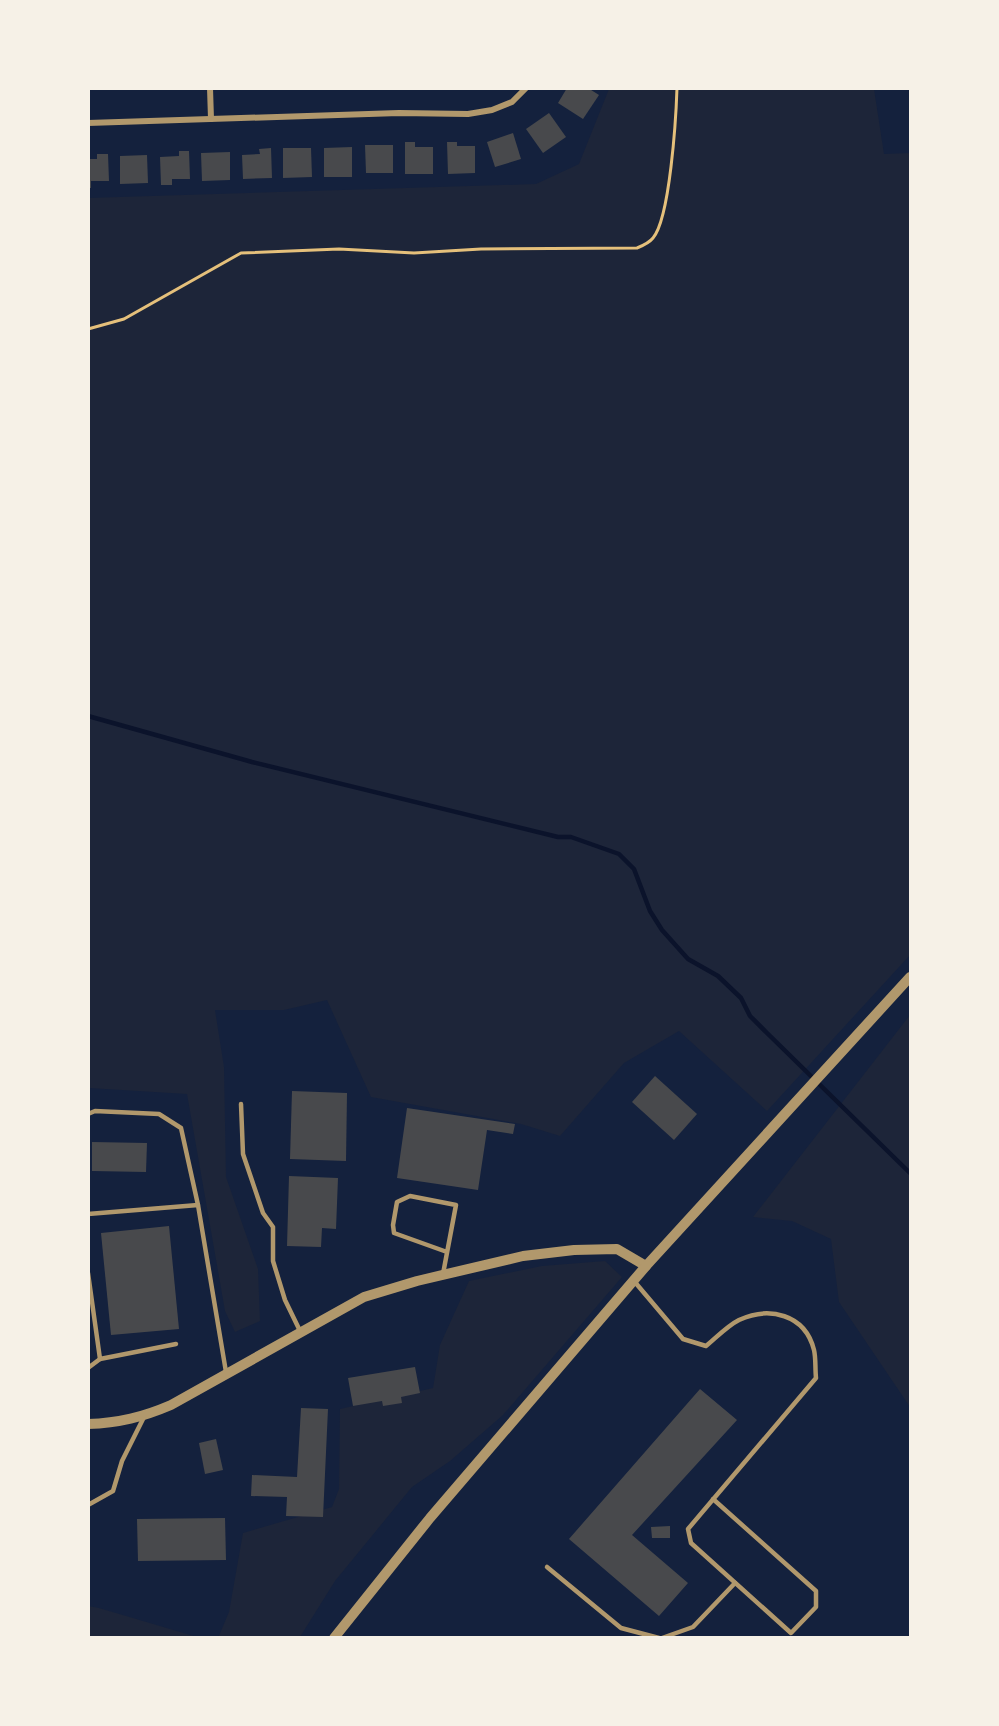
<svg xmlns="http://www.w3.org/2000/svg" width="999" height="1726" font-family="'Noto Sans',sans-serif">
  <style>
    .green { fill: #1d2539 }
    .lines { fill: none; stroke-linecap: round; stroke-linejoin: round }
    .stream { stroke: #0b132b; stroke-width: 4.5 }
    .building { fill: #48494c }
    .path { stroke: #e5c07b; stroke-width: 3 }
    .service { stroke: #b1986c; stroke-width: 4.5 }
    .minor { stroke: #b1986c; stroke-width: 6 }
    .tertiary { stroke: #b1986c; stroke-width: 10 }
  </style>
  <rect width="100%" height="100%" fill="#14213d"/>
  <g class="green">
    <polygon points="609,89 874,89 884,154 910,153 910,955 767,1111 679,1031 624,1063 560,1136 521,1124 371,1097 327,1000 284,1010 215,1010 224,1067 226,1177 258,1269 260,1321 235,1332 225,1311 187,1094 89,1088 88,198 536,184 579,164"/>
    <polygon points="910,1015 910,1407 839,1302 831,1239 792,1221 753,1217"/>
    <polygon points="605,1261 622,1277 503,1415 450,1461 412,1487 335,1581 300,1637 218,1638 229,1612 243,1533 332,1507 339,1489 340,1409 433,1388 440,1345 469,1281 542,1266"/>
    <polygon points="88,1606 99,1608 197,1637 89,1637"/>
  </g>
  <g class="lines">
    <polyline class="stream" points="88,716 252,762 558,837 571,837 619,854 634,869 650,911 662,930 688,959 718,976 741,998 750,1016 767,1033 910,1173"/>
  </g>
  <g class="building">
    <polygon points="567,88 588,88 599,95 583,119 558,103"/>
    <polygon points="549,113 566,137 543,153 526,129"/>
    <polygon points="513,133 521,159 495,167 487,142"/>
    <polygon points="405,142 415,142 415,147 433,147 433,174 405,174"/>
    <polygon points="447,142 457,142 457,146 475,146 475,173 448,174"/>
    <polygon points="365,145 393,145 393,173 366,173"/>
    <polygon points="352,147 352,177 324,177 324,148"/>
    <polygon points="271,148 272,178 243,179 242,155 260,154 259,149"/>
    <polygon points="283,148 311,148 312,177 283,178"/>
    <polygon points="179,151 189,151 190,179 172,179 172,185 161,185 160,157 179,156"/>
    <polygon points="230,152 230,180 202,181 201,153"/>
    <polygon points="97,154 108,154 109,181 91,181 91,188 88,188 88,159 97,159"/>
    <polygon points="147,155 148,183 120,184 120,156"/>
    <polygon points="655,1076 697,1114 674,1140 632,1102"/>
    <polygon points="292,1091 347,1093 346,1161 290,1159"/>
    <polygon points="407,1108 515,1124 513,1134 487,1130 478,1190 397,1178"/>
    <polygon points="92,1142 147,1143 146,1172 92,1171"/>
    <polygon points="289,1176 338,1178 336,1229 322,1228 321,1247 287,1246"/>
    <polygon points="169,1226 179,1329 111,1335 101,1233"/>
    <polygon points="415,1367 420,1393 401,1397 402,1403 383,1406 382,1401 353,1406 348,1378"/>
    <polygon points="700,1389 737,1420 632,1535 688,1583 659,1616 569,1539"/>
    <polygon points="301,1408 328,1409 323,1517 286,1516 287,1497 251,1496 252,1475 297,1477"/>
    <polygon points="216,1439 223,1470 205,1474 199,1443"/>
    <polygon points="225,1518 226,1560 138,1561 137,1519"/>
    <polygon points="670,1526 670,1538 652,1538 651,1527"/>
  </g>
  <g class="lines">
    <path class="path" d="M88,329l36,-10 117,-66 98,-4 75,4 67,-4 156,-1c5,-2 12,-5 16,-10 17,-20 23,-120 24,-150"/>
    <g class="service">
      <polyline points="241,1104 243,1154 263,1213 273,1227 273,1261 285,1300 301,1333"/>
      <polyline points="88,1114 95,1111 159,1114 181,1128 198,1205"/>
      <polyline points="88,1214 198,1205 226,1372"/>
      <polyline points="88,1273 100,1359 176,1344"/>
      <polyline points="443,1274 456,1205 410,1196 397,1202 393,1225 394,1233 447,1252"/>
      <path d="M634,1281l49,58 23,7c10,-8 21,-20 33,-26 30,-14 66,-6 75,30 2,8 1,19 2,28l-128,151 3,14 100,90 25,-26v-16l-103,-92"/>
      <polyline points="88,1368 100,1359"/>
      <polyline points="88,1505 113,1491 122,1461 144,1417"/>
      <polyline points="547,1567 621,1628 659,1638"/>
      <polyline points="662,1638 693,1627 735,1583"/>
    </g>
    <g class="minor">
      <polyline points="210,88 211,119"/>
      <polyline points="88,123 399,113 468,114 492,110 512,102 526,88"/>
    </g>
    <g class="tertiary">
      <path d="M88,1424c31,-1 55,-7 83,-19l193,-108 53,-16 106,-25 51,-6 43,-1 29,17"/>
      <polyline points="334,1638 430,1518 646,1266 910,977"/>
    </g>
  </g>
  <rect width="999" height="1726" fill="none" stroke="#f6f1e7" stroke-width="180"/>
</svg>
